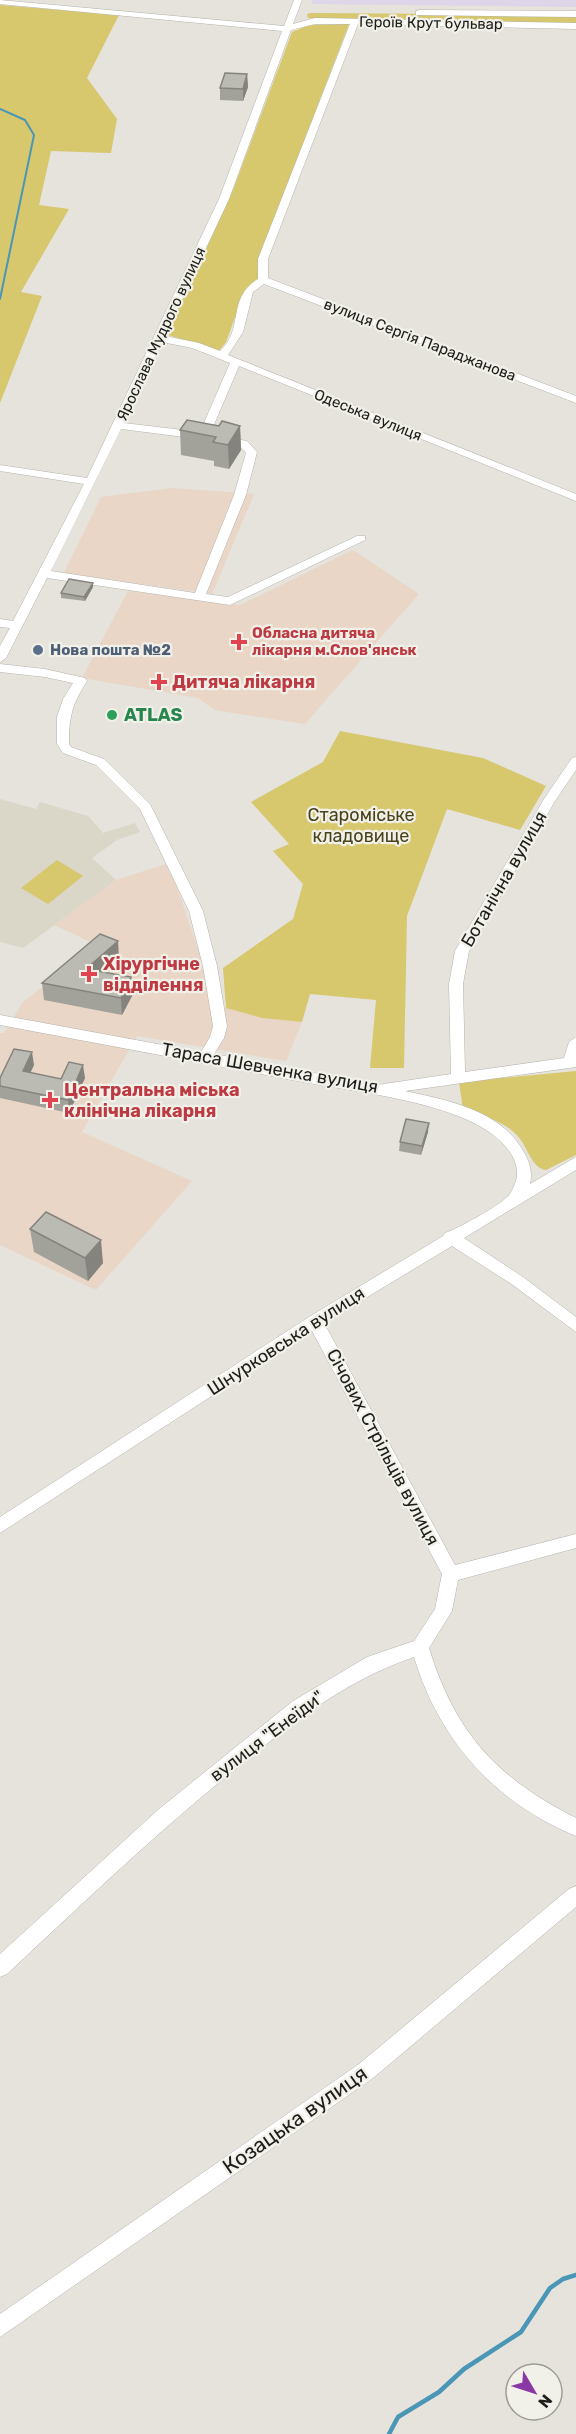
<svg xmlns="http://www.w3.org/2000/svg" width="576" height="2434" font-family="Rubik,sans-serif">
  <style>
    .built { fill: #dad7c9 }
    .industrial { fill: #ded5e9 }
    .medical { fill: #e9d6c6 }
    .green { fill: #d7c76d }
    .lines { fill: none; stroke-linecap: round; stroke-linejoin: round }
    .stream-far1 { stroke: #4a96b6; stroke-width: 2 }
    .stream { stroke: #4a96b6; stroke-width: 4.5 }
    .minor-casing { stroke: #b5b3ac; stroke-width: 1 }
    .minor { fill: #fff; fill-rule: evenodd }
    .wall { fill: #a2a19a }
    .shaded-wall { fill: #84837d }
    .building { fill: #bcbbb3; stroke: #84837d; stroke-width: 1.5 }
    .health-dot { fill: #e0444e; stroke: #f2f1e9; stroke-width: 2 }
    .service-dot { fill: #5c6f8a; stroke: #f2f1e9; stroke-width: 2 }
    .leisure-dot { fill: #2e9e5b; stroke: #f2f1e9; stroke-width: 2 }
    .labels { text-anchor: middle; stroke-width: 4.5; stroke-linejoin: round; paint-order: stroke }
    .far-street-label { font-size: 15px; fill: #1d1d1a; stroke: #f2f1e9 }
    .far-health-label { font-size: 15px; font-weight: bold; fill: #be3a42; stroke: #f2f1e9; text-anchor: start }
    .far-service-label { font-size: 15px; font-weight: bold; fill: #4e5e75; stroke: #f2f1e9; text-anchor: start }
    .health-label { font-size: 18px; font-weight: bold; fill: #be3a42; stroke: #f2f1e9; text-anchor: start }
    .leisure-label { font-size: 18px; font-weight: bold; fill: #27864d; stroke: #f2f1e9; text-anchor: start }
    .park-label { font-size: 18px; fill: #49421a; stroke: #f2f1e9 }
    .street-label { font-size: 18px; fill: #1d1d1a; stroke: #f2f1e9 }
    .near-street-label { font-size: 21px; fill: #1d1d1a; stroke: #f2f1e9 }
  </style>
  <rect width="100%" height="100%" fill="#e5e3dc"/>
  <polygon class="built" points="0,799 36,809 40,802 88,816 103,833 135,823 140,832 117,840 92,858 116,880 23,948 0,942"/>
  <polygon class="industrial" points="313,0 576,0 576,7 311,4"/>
  <g class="medical">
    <polygon points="172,488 254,494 212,594 64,573 101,497"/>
    <polygon points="353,550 419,594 305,724 214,710 198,698 82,678 128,591 240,605"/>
    <polygon points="169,863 202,961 208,999 226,1008 262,1018 302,1022 286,1061 137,1036 82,1132 192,1181 96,1290 0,1245 0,1033 4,1033 23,1002 97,945 54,925 116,880"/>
  </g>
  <g class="green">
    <polygon points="0,5 119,15 87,78 117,119 111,153 51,151 39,205 69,209 21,292 42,296 0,403"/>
    <polygon points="311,13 576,15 576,25 308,18 307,14"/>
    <polygon points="349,24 259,258 259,278 245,290 226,342 219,351 168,335 168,328 233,190 292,32 309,25"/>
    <polygon points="340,731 483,758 546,786 520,830 447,809 407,916 404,1068 370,1068 376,1000 310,994 302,1022 262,1018 226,1008 223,968 293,919 303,884 273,851 289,844 251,802 323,762"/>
    <polygon points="57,860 83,876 48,904 21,888"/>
    <path d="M576,1071v84l-30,15c-14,-2 -18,-21 -26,-31 -15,-19 -36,-22 -57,-30l-4,-27z"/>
  </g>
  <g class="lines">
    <polyline class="stream-far1" points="0,109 25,120 34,135 0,299"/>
    <polyline class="stream" points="389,2434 398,2417 439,2392 464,2369 521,2332 550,2288 563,2279 576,2275"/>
    <defs>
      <g id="minor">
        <path d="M0,0l284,26 10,-26h8l-9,24 22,-6 261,5v6l-218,-5 -90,235v19l308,118v7l-312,-119 -11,8 -10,40 -15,23 348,139v7l-337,-135 -29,68 37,7 10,11 -11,43 -40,99 22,3 129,-61h8v4l-135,65 -183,-27 -41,80 -6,4v-16l10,-18 -10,-1v-8l13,2 71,-137 -84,-13v-6l87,13 132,-279 63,-168 -282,-27zM315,24h35l-92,235v20c-32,20 -13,49 -38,72l-21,-8 -34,-7 64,-137 62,-169zM162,342l30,6 38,15 -30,69 -76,-9zM121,429l111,14 7,2 7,8 -12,42 -39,98 -144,-22z"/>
        <polygon points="419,10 576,11 576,17 416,15 416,11"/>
        <path d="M0,664l45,5 40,9 2,3c-15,24 -18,35 -18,63l2,3 33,12 46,45 53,107 14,55 10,60 -3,12 -10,16 163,31 74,-11 -2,-90 6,-33 89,-152 28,-41 4,-1v13l-21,31 -86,150 -6,33 2,88 99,-14 5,-16 7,-5v30l-171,24c42,9 94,19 117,58 7,11 11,22 8,35l46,-27v13l-112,68 59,39 53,40v15l-63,-47 -61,-39 -128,77 131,242 121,-31v14l-118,32 -6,31 -23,37c26,85 68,130 147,170v18c-81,-33 -137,-96 -162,-179 -71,24 -122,67 -180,113 -79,64 -152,134 -227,204l-7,3v-23l159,-145 134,-108 74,-44 47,-16 21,-32 7,-35 -130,-243 -312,202v-16l309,-200 134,-81 2,-3c12,-4 54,-27 62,-36 4,-3 7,-11 9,-16 7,-26 -22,-48 -42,-58 -46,-23 -120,-32 -171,-41 -101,-19 -202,-38 -303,-57v-10l201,37 9,-15 3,-11 -10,-60 -14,-55 -49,-102 -44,-44 -33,-12 -6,-9v-27l6,-18 10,-16 -28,-6 -45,-5z"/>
        <polygon points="576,1886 576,1907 373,2078 0,2337 0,2314 359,2064 569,1889"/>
      </g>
    </defs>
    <use href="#minor" class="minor-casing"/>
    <use href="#minor" class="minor"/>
  </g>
  <g class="wall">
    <polygon points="247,74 248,87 243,101 220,100 220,88"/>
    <polygon points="219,426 240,426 241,450 229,469 214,466 214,461 181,455 180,430"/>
    <polygon points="93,587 85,601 61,598 61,593"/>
    <polygon points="119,958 104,972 133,994 122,1015 44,1000 42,983"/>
    <polygon points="34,1065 30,1073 61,1079 85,1078 69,1113 0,1098 0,1078"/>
    <polygon points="428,1132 421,1155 399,1151 400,1142"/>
    <polygon points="30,1229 103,1263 88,1281 34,1252"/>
  </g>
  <g class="shaded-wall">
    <polygon points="247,74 248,87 243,101 243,89"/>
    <polygon points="240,426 241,450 229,469 228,445"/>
    <polygon points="93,583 93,587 85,601 84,597"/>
    <polygon points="118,941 119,958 88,986 86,969"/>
    <polygon points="131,977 133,994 122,1015 121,998"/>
    <polygon points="32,1052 34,1065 25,1084 23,1071"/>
    <polygon points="83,1065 85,1078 69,1113 68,1100"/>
    <polygon points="429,1123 428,1132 421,1155 422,1146"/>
    <polygon points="101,1240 103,1263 88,1281 85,1258"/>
  </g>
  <g class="building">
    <polygon points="225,73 247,74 243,89 220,88"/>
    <polygon points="187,420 219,426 222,421 240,426 228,445 213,442 216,437 180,430"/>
    <polygon points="69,579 93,583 84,597 61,593"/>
    <polygon points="100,934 118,941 86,969 131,977 121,998 42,983"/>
    <polygon points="14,1049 32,1052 23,1071 61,1079 69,1062 83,1065 68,1100 0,1086 0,1078"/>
    <polygon points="406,1119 429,1123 422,1146 400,1142"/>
    <polygon points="46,1212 101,1240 85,1258 30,1229"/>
  </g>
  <g class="health-dot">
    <path d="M236 633h6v6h6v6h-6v6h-6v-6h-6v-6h6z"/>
    <path d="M156 673h6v6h6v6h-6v6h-6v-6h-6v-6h6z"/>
    <path d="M86 965h6v6h6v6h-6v6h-6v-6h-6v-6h6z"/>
    <path d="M47 1091h6v6h6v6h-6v6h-6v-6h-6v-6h6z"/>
  </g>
  <circle class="service-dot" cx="38" cy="650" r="6"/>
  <circle class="leisure-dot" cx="112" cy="715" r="6"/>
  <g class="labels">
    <g class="far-street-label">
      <text transform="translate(431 23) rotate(1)" y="5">Героїв Крут бульвар</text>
      <text transform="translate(161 334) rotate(-65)" y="5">Ярослава Мудрого вулиця</text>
      <text transform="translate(420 340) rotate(21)" y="5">вулиця Сергія Параджанова</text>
      <text transform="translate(368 415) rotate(22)" y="5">Одеська вулиця</text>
    </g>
    <g class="far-health-label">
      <text x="252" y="638">Обласна дитяча<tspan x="252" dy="17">лікарня м.Слов'янськ</tspan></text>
    </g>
    <g class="far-service-label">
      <text x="50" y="655">Нова пошта №2</text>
    </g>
    <g class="health-label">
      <text x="172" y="688">Дитяча лікарня</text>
      <text x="103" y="970">Хірургічне<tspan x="103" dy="21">відділення</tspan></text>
      <text x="64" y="1096">Центральна міська<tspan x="64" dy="21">клінічна лікарня</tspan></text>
    </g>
    <g class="leisure-label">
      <text x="124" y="721">ATLAS</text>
    </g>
    <g class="park-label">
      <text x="361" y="821">Староміське<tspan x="361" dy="21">кладовище</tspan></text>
    </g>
    <g class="street-label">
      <text transform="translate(504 879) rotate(-60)" y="6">Ботанічна вулиця</text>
      <text transform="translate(270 1068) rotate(10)" y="6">Тараса Шевченка вулиця</text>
      <text transform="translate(286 1341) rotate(-33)" y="6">Шнурковська вулиця</text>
      <text transform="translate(383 1447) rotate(62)" y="6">Січових Стрільців вулиця</text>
      <text transform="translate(267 1736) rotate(-37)" y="6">вулиця "Енеїди"</text>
    </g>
    <g class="near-street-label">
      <text transform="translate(295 2120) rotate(-35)" y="7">Козацька вулиця</text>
    </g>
  </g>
  <g transform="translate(534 2392) rotate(129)"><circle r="28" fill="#f2f1e9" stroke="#9d9c96" stroke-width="1.5"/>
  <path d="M0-4.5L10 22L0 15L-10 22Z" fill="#8b38a7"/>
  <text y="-9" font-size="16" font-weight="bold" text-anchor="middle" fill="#1d1d1a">N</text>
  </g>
</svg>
